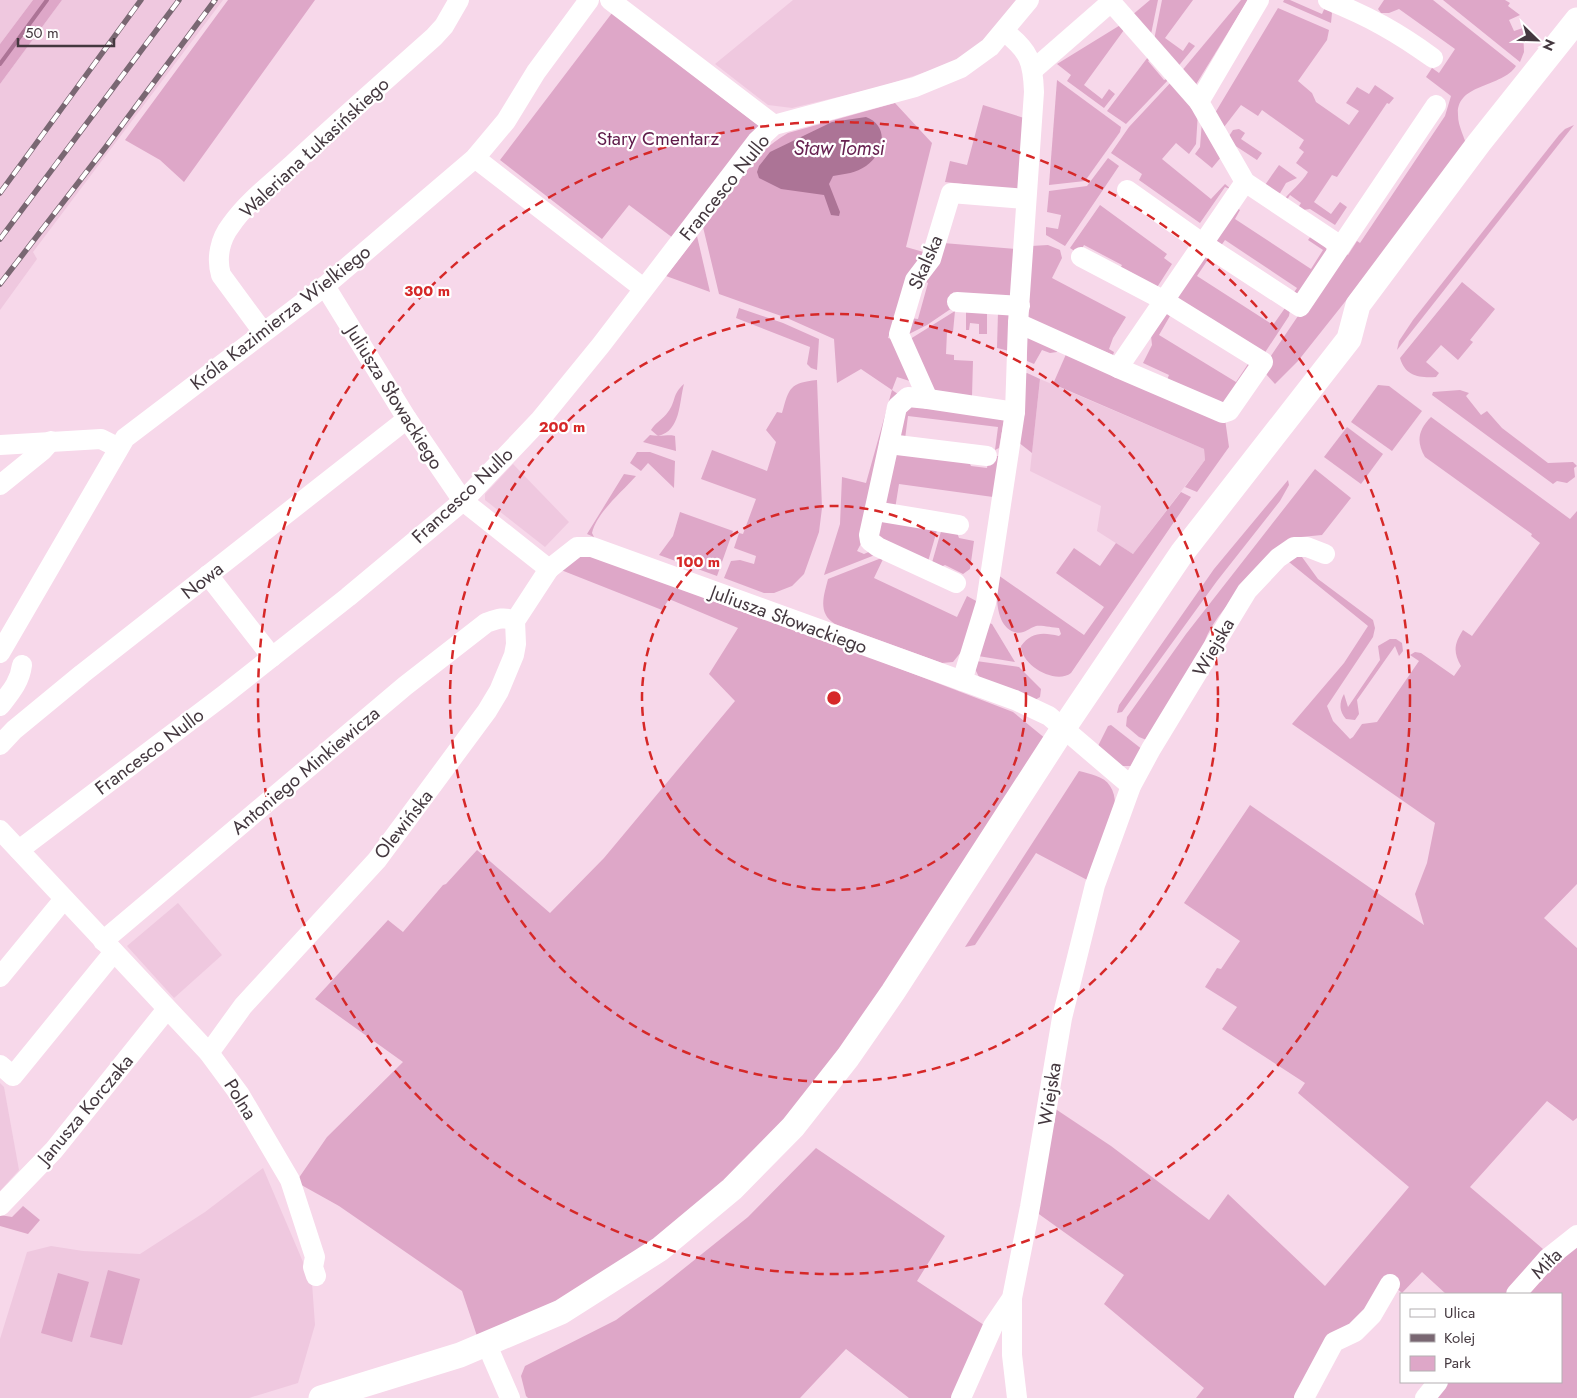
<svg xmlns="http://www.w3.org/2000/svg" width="1577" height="1398" font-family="Jost,sans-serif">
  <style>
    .built { fill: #efc8df }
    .green { fill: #dea7c8 }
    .water { fill: #ac7496 }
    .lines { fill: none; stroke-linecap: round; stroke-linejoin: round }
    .stream { stroke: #ac7496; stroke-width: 4 }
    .minor { stroke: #fff; stroke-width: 20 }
    .major { stroke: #fff; stroke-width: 25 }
    .rail-casing { stroke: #796772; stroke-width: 5.5 }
    .rail { stroke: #fff; stroke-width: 4; stroke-dasharray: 11; stroke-linecap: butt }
    .ring { fill: none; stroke: #d62828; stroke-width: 2.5; stroke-dasharray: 9 6 }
    .labels { text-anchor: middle; stroke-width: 4.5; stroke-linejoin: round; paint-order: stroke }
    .park-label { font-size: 19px; fill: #5e1a49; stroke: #fff }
    .street-label { font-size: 19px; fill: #44383f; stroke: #fff }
    .water-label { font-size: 20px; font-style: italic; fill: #682352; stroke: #fff }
    .centre { fill: #d62828; stroke: #fff; stroke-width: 2.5 }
    .ring-label { font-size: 15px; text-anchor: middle; font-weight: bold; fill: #d62828; stroke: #fff; stroke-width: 4.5; stroke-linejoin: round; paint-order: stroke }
  </style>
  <rect width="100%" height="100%" fill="#f7d8ea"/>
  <g class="built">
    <polygon points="0,0 33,0 0,44"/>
    <polygon points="62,0 223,0 33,252 37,259 0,310 0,84"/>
    <polygon points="793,0 1016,0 986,39 956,62 880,87 792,108 768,105 715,64"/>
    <polygon points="1040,379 1204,449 1205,460 1133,554 1097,531 1101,506 1030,471"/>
    <polygon points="513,464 569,522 545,547 485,500 485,494"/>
    <polygon points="178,903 222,955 174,998 127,946"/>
    <polygon points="0,1083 4,1087 19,1170 0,1191"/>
    <polygon points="263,1168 312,1283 315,1325 298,1383 249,1398 0,1398 0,1339 27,1252 51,1246 83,1251 140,1254 205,1212"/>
  </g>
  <g class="green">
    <polygon points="33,0 62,0 0,84 0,44"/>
    <polygon points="228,0 315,0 184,182 160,160 125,140"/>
    <polygon points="1150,0 1158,0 1150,39 1131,16"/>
    <polygon points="1162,0 1193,0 1165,38 1183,51 1189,42 1195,46 1176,69 1154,40"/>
    <polygon points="1241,0 1248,0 1195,86 1180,73"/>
    <polygon points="1284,0 1290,0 1322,14 1326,5 1332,13 1331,23 1283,2"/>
    <path d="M1384,0h49l83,66c-14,22 -60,17 -58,49 0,12 7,22 9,33l-169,213 -23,23 -9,-10 -2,-8 78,-115 6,4 9,-14 3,2 85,-127 6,-20 -25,-19 6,-9 7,5 16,-24 -56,-40 -10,4h-8l-3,-4z"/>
    <polygon points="1443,0 1505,0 1510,3 1508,6 1520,15 1509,20 1514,31 1523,28 1524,52 1520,62"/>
    <path d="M1278,8l51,22 -2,10 -29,41 14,12 4,9 33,23 10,-14 -13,-8 11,-16 12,7 6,-9 19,13 -5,6 -2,-1 -50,74 -5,-2 -18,27 17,12 9,-12 7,5 -12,18 -25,-16 -14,2 5,-8 -11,-8 -5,8 -2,-2c8,-11 18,-17 25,-29l-12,-9 8,-11 -5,-4 5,-8 -42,-30 -4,6 -17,-11 -17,22 -9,-14z"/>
    <polygon points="612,13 759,126 673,238 629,205 602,239 500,160"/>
    <polygon points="1122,24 1124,30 1084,85 1102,99 1109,89 1115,94 1104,108 1067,81 1071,75 1057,64"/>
    <polygon points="1151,53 1154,56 1148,61 1164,80 1171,77 1126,124 1107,111"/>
    <polygon points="1057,80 1121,127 1120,132 1085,181 1049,185"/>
    <polygon points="1173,80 1198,112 1196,144 1189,154 1176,143 1162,159 1211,199 1225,184 1232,190 1225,187 1200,223 1139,180 1142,174 1111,153 1129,127"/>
    <path d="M895,103l37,40 -26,104 21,6 -20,25 -19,60 11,3 17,42 -19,-6 -5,13 6,4 -33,142 -8,15 7,3 9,-4 7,3 -56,22 16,-51 2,-47 24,6 26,-93 -31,-21 -24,14 -3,-44 -47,-21 -68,-24 -16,-67c25,-33 48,-73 85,-94z"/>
    <polygon points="983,105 1024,118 1019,190 945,182 950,161 967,165"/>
    <polygon points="1202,121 1222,156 1212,168 1195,154 1200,147"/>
    <polygon points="1574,125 1397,350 1399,341 1413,320 1559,135 1565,129"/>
    <polygon points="1239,129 1245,133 1241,139 1262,153 1257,160 1234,145 1229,136 1233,130"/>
    <polygon points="1108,158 1119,166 1065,246 1046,235 1046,227 1058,229 1061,215 1047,212 1049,191 1087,186"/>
    <polygon points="1279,165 1297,178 1286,183 1279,195 1265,185"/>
    <polygon points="1100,205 1167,254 1164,258 1172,264 1154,292 1117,274 1122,265 1084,245 1079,254 1070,248"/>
    <polygon points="1236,207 1240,210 1235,219 1311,269 1323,250 1308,240 1311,236 1325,246 1327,251 1302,295 1290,298 1297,288 1225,240 1218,250 1215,243"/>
    <polygon points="697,236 710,292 666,276"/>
    <polygon points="943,243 1016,249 1013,296 955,306 927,325 907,335 910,318 918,319 928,283 921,279"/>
    <polygon points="1048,245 1060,250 1062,258 1052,278 1126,317 1113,338 1109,349 1114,352 1113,355 1028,319 1031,246"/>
    <polygon points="1205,255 1209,258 1197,276 1273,325 1285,308 1290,310 1289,316 1264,354 1175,299"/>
    <path d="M1462,282l33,27 -25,31 3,2 -15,18 -17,-15 -15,17 13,11 -3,4c-17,1 -31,-1 -36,-19z"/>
    <polygon points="739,308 783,323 819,339 817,370 811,368 807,364 810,347 736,318"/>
    <polygon points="955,311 953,332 947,332 946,354 954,355 954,360 973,361 972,396 935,395 907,341"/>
    <polygon points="966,311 987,312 987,334 979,334 979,324 970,323 969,330 966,330"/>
    <polygon points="998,312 1010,313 1009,351 997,348"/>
    <polygon points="1167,312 1170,316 1159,335 1236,382 1248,364 1254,362 1227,405 1167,380 1169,375 1143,363 1152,345 1151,336"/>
    <polygon points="1029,336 1059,347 1057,352 1050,353 1042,350 1034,364 1027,361 1026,340"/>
    <polygon points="1067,352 1225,419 1229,447 1197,492 1185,487 1205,460 1204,449 1053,384"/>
    <polygon points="1027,373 1040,379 1032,453 1018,442 1024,374"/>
    <path d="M817,380l5,128 -3,24 -15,42 -12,12 -18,7h-10l-40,-15 7,-17 9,-1 14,4 2,-8 -22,-8 5,-15 4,1 13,-35 -55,-20 11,-29 55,21 9,-29 -10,-12 11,-18 5,1c7,-26 8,-30 35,-33z"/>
    <path d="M684,384c-5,18 -3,47 -26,52l-7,-6c5,-8 12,-11 17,-18 8,-10 4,-18 16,-28z"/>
    <polygon points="1378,385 1389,386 1422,411 1392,451 1351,422"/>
    <polygon points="1460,390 1469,393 1466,396 1481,415 1487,411 1502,428 1548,463 1573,462 1577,466 1574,468 1575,477 1567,483 1557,481 1553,484 1432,395 1433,392"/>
    <polygon points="905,404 1004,420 999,448 995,450 998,427 908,416 905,439 896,438"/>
    <path d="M1431,417l139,102 7,-8v373l-33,34 33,30v170l-4,3 -26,-20 -77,86 73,62 -36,45h-61l-24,-22 -20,21 -16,-14 -18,31 -70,88h-102l8,-10 -100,-84 20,-29 -88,-63 15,-106 60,40 98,74 19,-26 97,92 84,-99 -111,-94 7,-10 -83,-54 15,-22 -32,-20 12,-19 4,1 19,-28 -56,-38 66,-98 174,120 -9,-31 12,-31 8,-40 -143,-99 52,-61 24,-37 -84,-68 12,-4 6,3 16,22 55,41 2,8 -2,9 -46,69 6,15 17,18 3,-2 9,-13 15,-2 42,-61 -9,-6 5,-3 6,1 33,23 7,-10c-8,-14 -7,-22 2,-36l9,6 68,-93 -9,-7 1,-2 -107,-77c-9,-15 -7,-27 6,-40z"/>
    <polygon points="1347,427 1383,454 1361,484 1324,457"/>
    <path d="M650,435c9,2 21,-1 25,1l1,15 -33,-9z"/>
    <polygon points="637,452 650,452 675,461 674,488 648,463 641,471 630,463"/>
    <polygon points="892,453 967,457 971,466 987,468 989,456 999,456 993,497 899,484 895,509 881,506"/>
    <path d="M1315,469l36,29 -29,37 -21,2 -11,5c-21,20 -90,81 -86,109l-55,90 -10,-4 -13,-11 1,-9 59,-83z"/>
    <path d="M624,474l12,2c-14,16 -39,36 -44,57l2,4 -7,-3z"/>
    <polygon points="1288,480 1289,485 1280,501 1217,581 1122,712 1117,713 1119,705 1214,569"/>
    <path d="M1181,492l10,5 -120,176c-16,12 -50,-8 -50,-27 10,-14 22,-14 38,-10l2,-2 -2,-6c-6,0 -17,-3 -23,-2 -9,3 -12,9 -22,6 -20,-7 -18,-42 -16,-57l86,60 20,-28 -48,-34 18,-25 26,18 16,-23 17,11z"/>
    <polygon points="680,512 733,531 717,576 659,555 673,536"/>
    <polygon points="876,521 938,527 927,565 878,544"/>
    <polygon points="942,528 956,530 959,538 974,541 970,569 963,574 945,565 937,569 931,566"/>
    <polygon points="578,552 799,630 1013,712 1046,739 845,1052 728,1185 646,1251 561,1301 477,1336 462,1291 339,1206 296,1182 327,1137 403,1062 315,999 388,920 403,932 443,885 446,884 477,850 550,913 604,858 735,701 709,674 738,628 669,599 662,610 561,570"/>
    <path d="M884,557l-10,21 83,39 10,-21 11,6 -17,50 -8,10 -11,1 -107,-39c-18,-11 -11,-29 -7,-45z"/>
    <polygon points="989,623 992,624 1015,662 978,656"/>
    <path d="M1390,639h6l6,4 1,8 -4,5 -4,-10 -38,54 2,14 -4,6 -9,-1c-7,-8 -7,-16 -2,-25l4,13 32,-47 -2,-14z"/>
    <polygon points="976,661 1019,667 1041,689 1040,697 1035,700 981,681 975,669"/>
    <polygon points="1111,725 1143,750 1132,766 1120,766 1098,746 1108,726"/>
    <path d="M1079,771c11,3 25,5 31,15 16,23 -11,72 -19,96l-55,-29 -61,92 -10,2z"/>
    <polygon points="816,1148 945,1236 917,1281 987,1327 956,1398 909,1398 846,1349 800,1398 528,1398 526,1396 521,1376 525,1366 616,1320 662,1286 748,1217"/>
    <polygon points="23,1206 40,1220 28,1234 0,1226 0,1215 12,1217"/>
    <polygon points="1577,1241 1577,1398 1433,1398 1446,1382 1561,1382 1561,1294 1524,1294"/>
    <polygon points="108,1270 140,1279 122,1345 90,1337"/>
    <polygon points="58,1273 89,1282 72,1342 41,1333"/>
  </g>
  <path class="water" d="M866,117c24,9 18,37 0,49 -10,7 -21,8 -33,10l-4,8 11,28 -1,4 -8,-1 -7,-20 -43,-6 -22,-11 -2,-6 2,-6 11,-14 62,-30z"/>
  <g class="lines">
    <polyline class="stream" points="0,64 47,0"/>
    <g class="minor">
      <polyline points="610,0 774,125"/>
      <polyline points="1259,0 1199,102 1245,182 1341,246 1436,105"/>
      <path d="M1328,0c42,17 69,32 105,58"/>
      <polyline points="1033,70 1111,2 1199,102"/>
      <polyline points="475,158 643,288"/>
      <polyline points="1127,190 1202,243 1300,307 1341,246"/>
      <polyline points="1081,257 1163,300 1263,362 1229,411 1223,413 1118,368 1245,182"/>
      <polyline points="325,286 407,419 463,501 549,569 577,547 592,547 1015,700 1049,716 1131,786"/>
      <polyline points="957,302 1020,306"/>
      <polyline points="1018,323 1118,368"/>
      <path d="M263,332l-42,-57c-5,-17 -1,-36 10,-50 16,-23 41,-42 62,-61 46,-43 94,-85 141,-127l10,-11 15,-26"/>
      <polyline points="928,399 1015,412"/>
      <polyline points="889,444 987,456"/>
      <polyline points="0,445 101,439 117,447"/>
      <polyline points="0,485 42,451 51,441"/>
      <polyline points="875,511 959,525"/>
      <polyline points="208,575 272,657"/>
      <polyline points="956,583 878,547 870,541 869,535 897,407 908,397 928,399 899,334 915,280 931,259 951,193 1026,199"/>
      <polyline points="0,653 125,438 325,286 475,158 506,121 536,72 589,0"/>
      <path d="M962,681l24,-78 29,-191 3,-89 16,-231c-1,-31 -5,-41 -29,-60"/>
      <path d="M0,706c10,-13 20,-24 22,-41"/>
      <polyline points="0,745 14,730 82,674 407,419"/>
      <polyline points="0,830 209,1053 240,1095 290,1180 315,1257 313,1267 316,1276"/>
      <polyline points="19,850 224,695 348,597 463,501 539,421 601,345 757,141 774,125 915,87 961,68 990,47 1029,0"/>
      <path d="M103,941l302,-255 81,-63c11,-4 18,-7 29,-2"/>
      <polyline points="0,977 64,899"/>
      <polyline points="209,1053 243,1006 377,860 487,711 499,691 514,655 516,644 515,621 549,569"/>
      <polyline points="0,1065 13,1076 114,952"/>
      <polyline points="0,1206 54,1150 167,1009"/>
      <polyline points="1516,1294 1548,1258 1577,1235"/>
      <polyline points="1012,1298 1012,1355 1017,1398"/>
      <polyline points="487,1345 510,1398"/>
      <polyline points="961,1398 993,1326 1012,1298 1030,1207 1062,1018 1095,885 1131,786 1151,749 1247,591 1278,558 1294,547 1307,547 1325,554"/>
      <polyline points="1304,1398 1334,1342 1355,1332 1372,1315 1390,1284"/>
      <polyline points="1425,1398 1438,1382"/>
    </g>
    <polyline class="major" points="321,1398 460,1355 561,1312 660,1249 732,1189 793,1127 848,1057 893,992 1063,729 1182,553 1349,339 1358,305 1479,143 1577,20"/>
    <defs>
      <g id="rail">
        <polyline points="0,193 141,0"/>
        <polyline points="0,239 179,0"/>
        <polyline points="0,284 105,148 215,0"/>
      </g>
    </defs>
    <use href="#rail" class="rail-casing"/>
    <use href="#rail" class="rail"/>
  </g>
  <g class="ring">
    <circle cx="834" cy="698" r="192"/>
    <circle cx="834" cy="698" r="384"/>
    <circle cx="834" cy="698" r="576"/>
  </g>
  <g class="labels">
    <g class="park-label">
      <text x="658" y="145">Stary Cmentarz</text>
    </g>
    <g class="street-label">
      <text transform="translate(314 147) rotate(-43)" y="7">Waleriana Łukasińskiego</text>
      <text transform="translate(724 187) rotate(-51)" y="7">Francesco Nullo</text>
      <text transform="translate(925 262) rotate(-66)" y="7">Skalska</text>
      <text transform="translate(280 317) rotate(-38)" y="7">Króla Kazimierza Wielkiego</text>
      <text transform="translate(395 397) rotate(58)" y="7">Juliusza Słowackiego</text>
      <text transform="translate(462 495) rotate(-43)" y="7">Francesco Nullo</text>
      <text transform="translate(202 580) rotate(-38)" y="7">Nowa</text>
      <text transform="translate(789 619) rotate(20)" y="7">Juliusza Słowackiego</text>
      <text transform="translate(1213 647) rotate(-60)" y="7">Wiejska</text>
      <text transform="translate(149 751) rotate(-37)" y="7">Francesco Nullo</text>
      <text transform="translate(305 770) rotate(-40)" y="7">Antoniego Minkiewicza</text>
      <text transform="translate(403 824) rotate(-52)" y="7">Olewińska</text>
      <text transform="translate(1049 1094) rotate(-81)" y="7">Wiejska</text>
      <text transform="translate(241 1099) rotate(58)" y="7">Polna</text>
      <text transform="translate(85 1109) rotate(-50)" y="7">Janusza Korczaka</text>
      <text transform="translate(1546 1263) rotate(-45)" y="7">Miła</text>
    </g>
    <g class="water-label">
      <text x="839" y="155">Staw Tomsi</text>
    </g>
  </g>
  <circle cx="834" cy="698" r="8" class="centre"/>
  <g class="ring-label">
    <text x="427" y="296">300 m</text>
    <text x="562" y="432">200 m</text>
    <text x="698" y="567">100 m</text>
  </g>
  <rect x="1400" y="1293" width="162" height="90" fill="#ffffff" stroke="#b4afb2"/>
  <rect x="1410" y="1309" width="25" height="8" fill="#ffffff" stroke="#b4afb2"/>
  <text x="1444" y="1318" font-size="15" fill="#44383f">Ulica</text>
  <rect x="1410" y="1334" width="25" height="8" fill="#796772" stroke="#b4afb2"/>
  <text x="1444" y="1343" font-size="15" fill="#44383f">Kolej</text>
  <rect x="1410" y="1356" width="25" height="15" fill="#dea7c8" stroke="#b4afb2"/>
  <text x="1444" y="1368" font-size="15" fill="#44383f">Park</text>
  <g transform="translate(1537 40) rotate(113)" stroke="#ffffff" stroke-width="4" paint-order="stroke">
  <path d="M0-4L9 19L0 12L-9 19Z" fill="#44383f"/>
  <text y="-8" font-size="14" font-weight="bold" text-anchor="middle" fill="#44383f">N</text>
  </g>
  <path d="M18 38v8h96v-8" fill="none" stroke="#44383f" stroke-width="2.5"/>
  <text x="25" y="38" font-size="15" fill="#44383f" stroke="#ffffff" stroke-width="4" paint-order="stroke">50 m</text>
</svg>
